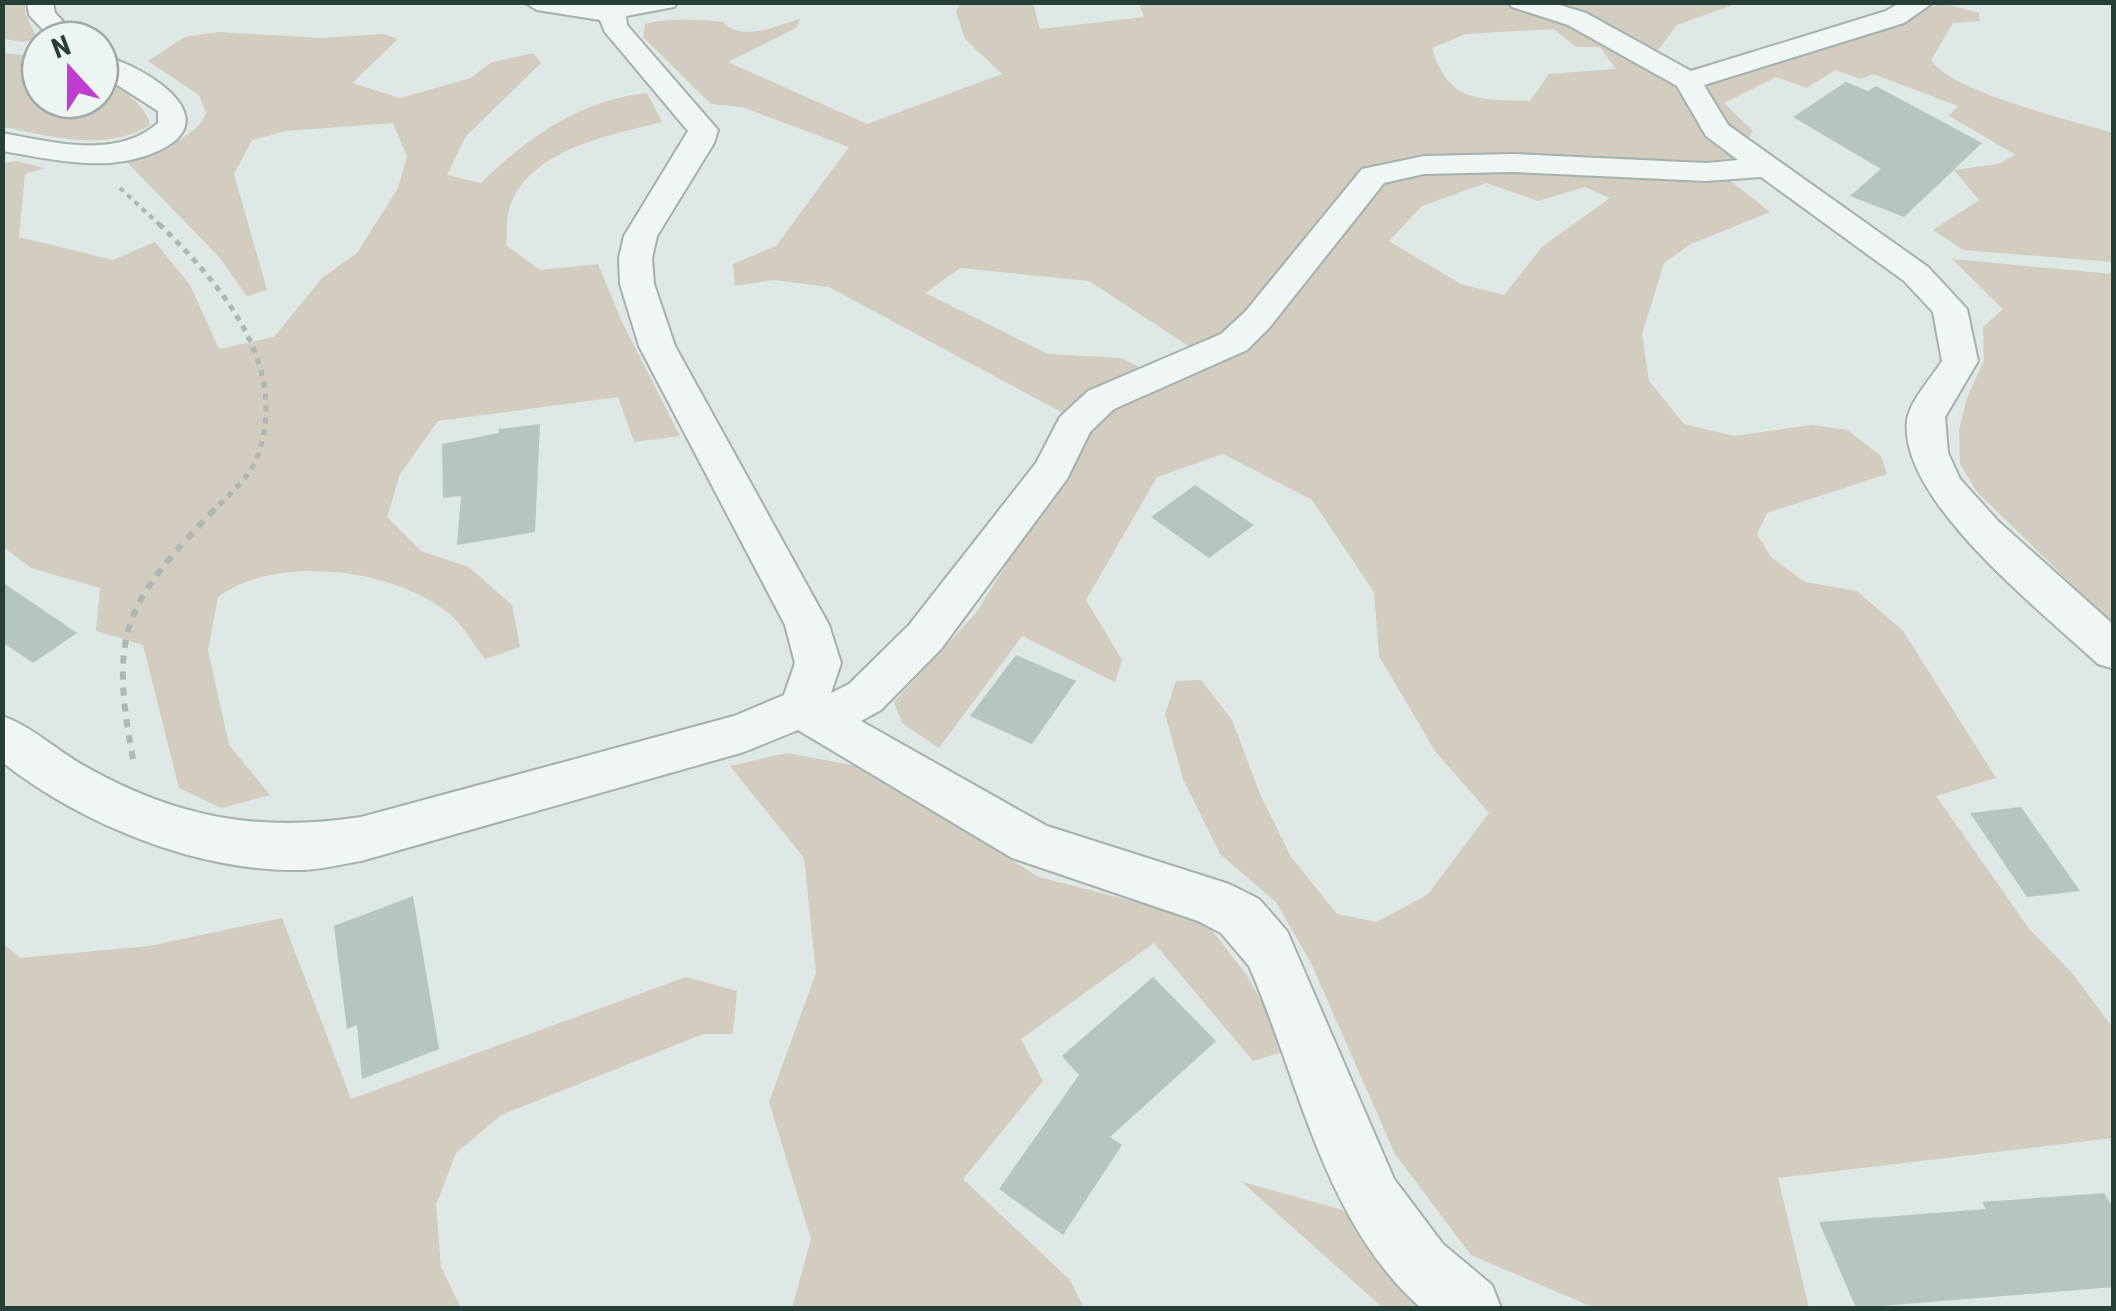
<svg xmlns="http://www.w3.org/2000/svg" width="2116" height="1311" font-family="'Roboto Condensed',sans-serif">
  <style>
    .green { fill: #d2cdbe; fill-rule: evenodd }
    .building { fill: #b5c5bf }
    .lines { fill: none; stroke-linecap: round; stroke-linejoin: round }
    .minor-casing { stroke: #a3b2ac; stroke-width: 4 }
    .path-far2 { stroke: #abb8b3; stroke-width: 4; stroke-dasharray: 5 5; stroke-linecap: butt }
    .path-far1 { stroke: #abb8b3; stroke-width: 5; stroke-dasharray: 6 6; stroke-linecap: butt }
    .path { stroke: #abb8b3; stroke-width: 6; stroke-dasharray: 8 8; stroke-linecap: butt }
    .minor { fill: #f0f6f4; fill-rule: evenodd }
  </style>
  <rect width="100%" height="100%" fill="#dee8e4"/>
  <g class="green">
    <path d="M1152,2l586,1 -61,22 -18,24 -23,8 46,30 183,-53 77,-31 37,10 1,8 -27,2 -22,37c20,32 143,61 182,73v129l-150,-12 -30,-20 46,-30 -25,-30 44,-6 18,-9 -67,-39 9,-10 -85,-32 -12,5 -26,-9 -28,18 -31,-11 -52,26 29,28 -18,27 -30,3 65,51 -79,32 -27,19 -22,71 7,47 35,43 50,12 78,-11 35,5 34,26 6,18 -120,39 -10,21 14,23 34,25 52,9 46,40 93,147 -60,18 94,134 42,43 41,55v110l-335,40 31,130h-214l-124,-53 -76,-101 -84,-191 -35,-61 -56,-48 -37,-75 -18,-65 11,-33 25,-1 31,40 28,74 31,63 46,57 40,8 51,-28 61,-81 -54,-62 -56,-95 -5,-64 -62,-92 -89,-46 -66,23 -71,123 36,60 -7,22 -93,-46 -83,112 -37,-25 -8,-21 82,-89 115,-185 -262,-141 -55,-7 -39,6 -2,-22 43,-18 73,-99 -107,-40 -31,-3 -68,-67 2,-13c27,-6 51,-5 78,-2 20,21 54,3 77,-3l-4,9 -68,34 139,62 135,-50 -37,-35 -9,-28 4,-8h73l7,26 104,-12 -4,-12zM1554,29l22,18h24l16,22 -67,5 -19,27c-50,-2 -82,3 -98,-53l34,-14zM1486,183l52,18 47,-14 25,11 -67,48 -39,49 -43,-11 -72,-43 33,-35zM960,268l129,13 124,81 -43,21 -49,-25 -73,-4 -123,-61z"/>
    <polygon points="3,3 25,3 25,13 37,38 24,42 3,39"/>
    <path d="M219,32l102,6 63,-4 14,5 -46,44 48,15 71,-20 19,-15 43,-10 8,10 -75,73 -19,39 34,8c47,-46 99,-83 166,-90l15,29c-51,13 -132,27 -152,84 -4,11 -3,27 -4,39l34,25 58,-6 25,60 57,112 -46,6 -16,-45 -180,24 -38,53 -13,43 34,34 48,16 43,38 8,42 -35,12c-12,-15 -24,-37 -39,-48 -56,-43 -170,-57 -228,-14l-10,53 21,95 41,50 -48,13 -43,-20 -36,-143 -47,-14 4,-43 -69,-20 -28,-21v-384l13,-2 28,7 -19,6 -6,63 94,23 42,-18 35,43 29,64 55,-12 48,-59 35,-25 41,-65 9,-32 -14,-33 -107,8 -34,9 -18,34 33,116 -20,6 -28,-39 -92,-95c24,-9 70,-23 79,-49l-7,-18 -51,-34 37,-24z"/>
    <path d="M3,53l37,4v43h60v-21c20,8 46,25 50,46 -44,28 -100,11 -147,2z"/>
    <polygon points="1952,259 2113,274 2113,624 1977,492 1960,464 1959,430 1967,398 1984,360 1983,327 2003,309"/>
    <polygon points="786,753 858,766 1039,877 1203,919 1246,974 1289,1050 1253,1061 1154,943 1021,1039 1043,1081 963,1179 1070,1280 1084,1308 792,1308 811,1239 769,1102 816,973 804,858 730,766"/>
    <polygon points="282,918 351,1099 686,977 737,991 733,1034 703,1034 501,1115 456,1153 436,1205 441,1267 461,1308 3,1308 3,943 20,958 149,946"/>
    <polygon points="1242,1182 1343,1210 1437,1308 1383,1308"/>
  </g>
  <g class="building">
    <polygon points="1846,82 1868,91 1876,86 1982,143 1904,217 1850,196 1881,169 1793,117"/>
    <polygon points="540,424 535,532 457,545 461,496 443,498 442,444 499,433 499,429"/>
    <polygon points="1195,485 1254,525 1209,558 1151,517"/>
    <polygon points="2,582 77,633 33,663 2,642"/>
    <polygon points="1016,655 1076,681 1032,744 970,716"/>
    <polygon points="2021,807 2080,891 2027,897 1970,813"/>
    <polygon points="413,896 439,1049 362,1079 357,1025 347,1029 334,926"/>
    <polygon points="1153,977 1216,1041 1110,1137 1122,1145 1063,1235 999,1189 1079,1075 1062,1056"/>
    <polygon points="2104,1193 2114,1209 2114,1287 1856,1308 1819,1222 1986,1209 1982,1202"/>
  </g>
  <g class="lines">
    <defs>
      <g id="minor">
        <polygon points="27,2 53,2 55,13 81,40 53,40 29,15"/>
        <path d="M524,2h154l-4,5 -48,9 1,9 91,105 -4,13 -57,93 -5,22 2,26 21,62 154,279 12,38 -10,30 18,-9 60,-59 127,-162 24,-46 28,-26 133,-57 24,-22 117,-143 62,-13 89,-2 193,9 32,-3 -32,-24 -29,-50 -109,-61 -56,-18 -4,-5h42l36,11 105,58 195,-60 15,-9h33l-30,21 -200,62 24,40 200,142 39,42 11,52 -33,56 3,36 12,26 39,43 115,103v44l-16,-5c-55,-52 -199,-163 -191,-243 2,-19 25,-44 35,-60l-9,-49 -29,-31 -143,-104 -55,4 -193,-9 -89,2 -40,9 -115,145 -22,22 -133,59 -24,23 -23,47 -126,170 -60,61 -20,11 186,105 182,58 30,15 28,32 107,248 49,65 49,41 9,23h-80c-98,-87 -121,-226 -172,-342l-28,-33 -23,-12 -186,-63 -214,-128 -54,22 -383,109c-20,3 -40,9 -61,9 -101,2 -218,-45 -298,-108v-46c29,10 52,32 79,48 92,53 175,69 280,53l373,-101 50,-21 11,-32 -10,-38 -146,-279 -19,-62 -1,-26 5,-22 64,-105 -83,-99 -5,-12 -63,-10z"/>
        <path d="M100,55c47,11 137,68 48,100 -47,17 -98,4 -146,-4v-18c51,9 114,27 156,-10v-12l-58,-37z"/>
      </g>
    </defs>
    <use href="#minor" class="minor-casing"/>
    <polyline class="path-far2" points="120,188 162,227"/>
    <path class="path-far1" d="M159,224c61,59 131,140 99,231 -7,21 -28,39 -44,55"/>
    <path class="path" d="M133,759c-25,-131 -6,-158 84,-252"/>
    <use href="#minor" class="minor"/>
  </g>
  <rect width="2116" height="1311" fill="none" stroke="#263f36" stroke-width="10"/>
  <g transform="translate(70 70) rotate(339)"><circle r="48" fill="#edf5f2" stroke="#9daca7" stroke-width="2.5"/>
  <path d="M0-8L18 38L0 25L-18 38Z" fill="#be3ed1"/>
  <text y="-15" font-size="28" font-weight="bold" text-anchor="middle" fill="#263f36">N</text>
  </g>
</svg>
